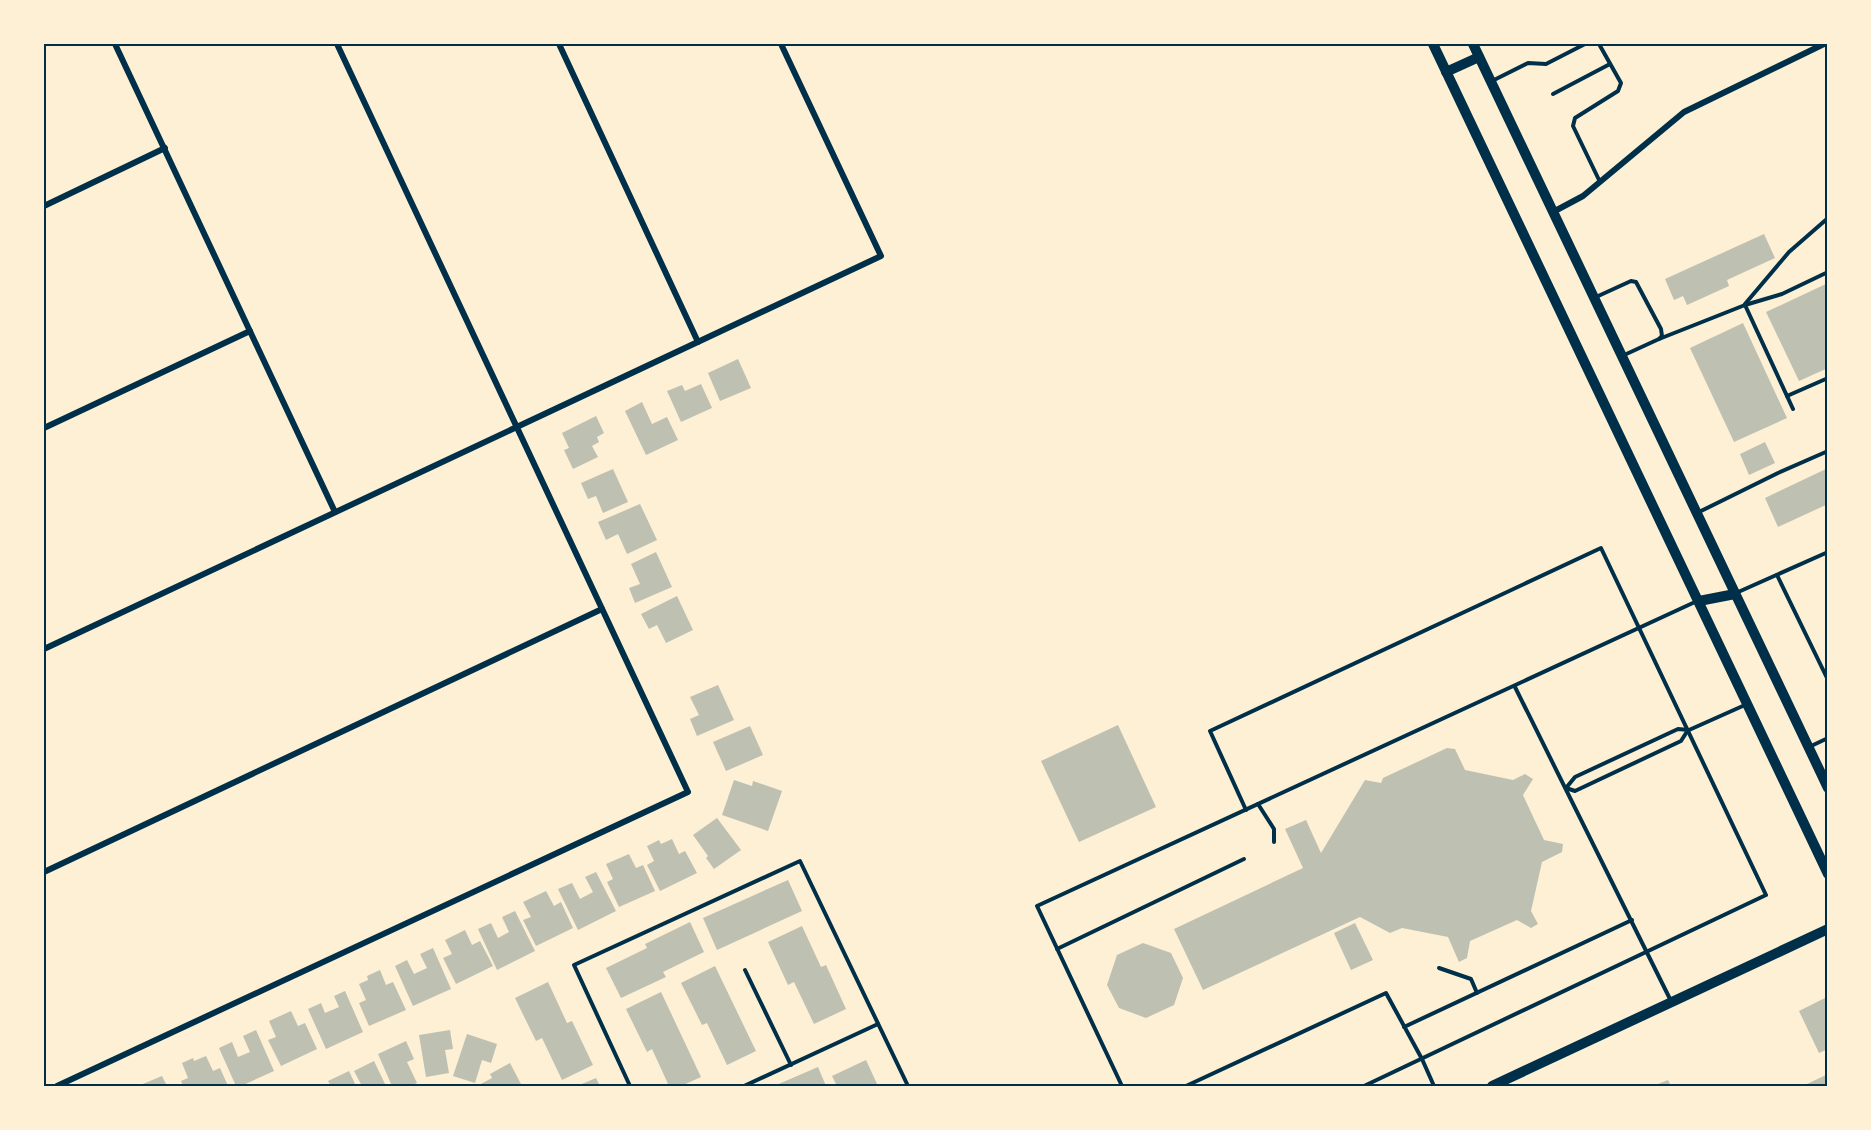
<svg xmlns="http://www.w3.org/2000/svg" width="1871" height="1130" font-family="'Work Sans',sans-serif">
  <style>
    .building { fill: #bec0b2 }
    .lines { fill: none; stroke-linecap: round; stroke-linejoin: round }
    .service { stroke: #003049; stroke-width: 4 }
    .minor { stroke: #003049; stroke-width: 6 }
    .secondary { stroke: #003049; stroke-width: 10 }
    .primary { stroke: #003049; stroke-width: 10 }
    .neatline { fill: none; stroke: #003049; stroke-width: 2 }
  </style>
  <rect width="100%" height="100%" fill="#fdf0d5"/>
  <g class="building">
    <polygon points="1764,234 1775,258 1727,280 1729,286 1687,305 1683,296 1674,300 1665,279"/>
    <polygon points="1828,283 1828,368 1799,381 1766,312"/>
    <polygon points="1743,323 1787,418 1734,442 1690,348"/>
    <polygon points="738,359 751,388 720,401 708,373"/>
    <polygon points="701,384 712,408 681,422 667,391 682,385 685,391"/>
    <polygon points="642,402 652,424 667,417 678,440 646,455 625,411"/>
    <polygon points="596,416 604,433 597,437 599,442 592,446 598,457 573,469 564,450 569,448 562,433"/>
    <polygon points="1765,442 1775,463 1749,475 1740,454"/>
    <polygon points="1828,468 1828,504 1778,527 1765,498"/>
    <polygon points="613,469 628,502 603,513 596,496 588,499 581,483"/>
    <polygon points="640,504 657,540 627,554 618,534 606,540 598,522"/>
    <polygon points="656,552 672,587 635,603 629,588 640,584 631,564"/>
    <polygon points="677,596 693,630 666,643 657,625 649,629 641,614"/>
    <polygon points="718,685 734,720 697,736 690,719 699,715 690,697"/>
    <polygon points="1118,725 1156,807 1079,842 1041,761"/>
    <polygon points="750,726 763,755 726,771 713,742"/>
    <polygon points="1447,748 1455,749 1465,770 1513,780 1525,774 1533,779 1523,795 1544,840 1563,844 1562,852 1542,862 1531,911 1538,924 1531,928 1517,920 1470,941 1467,958 1459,962 1448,937 1402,928 1390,933 1360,917 1203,990 1174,929 1303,868 1285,829 1306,820 1321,853 1365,780 1381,783 1383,778"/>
    <polygon points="734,780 752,786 753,781 782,791 768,831 722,815"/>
    <polygon points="717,818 741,850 714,869 706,858 708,856 693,835"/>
    <polygon points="672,839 679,854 685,851 697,873 660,891 647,865 654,861 647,846 659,840 661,844"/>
    <polygon points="629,854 636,868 643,865 655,891 619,907 607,882 613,879 606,864"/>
    <polygon points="596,872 616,911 578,930 558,889 572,883 580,899 593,892 585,877"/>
    <polygon points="788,880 802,911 717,950 703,918"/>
    <polygon points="546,891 554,906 561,902 573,928 536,946 523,920 531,917 523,902"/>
    <polygon points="515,911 535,951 497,970 478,929 491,923 498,938 509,932 502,917"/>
    <polygon points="690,922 704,952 663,972 666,977 621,998 606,968 647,948 645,944"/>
    <polygon points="1355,923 1373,960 1351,970 1334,933"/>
    <polygon points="802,926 821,967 826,965 846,1009 814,1024 794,982 788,985 768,942"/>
    <polygon points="465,930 472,945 480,941 493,966 456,984 443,958 452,954 445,940"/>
    <polygon points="1143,943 1171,953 1183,978 1174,1005 1146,1018 1119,1008 1107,985 1117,955"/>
    <polygon points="433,948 451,989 413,1006 395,966 407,960 414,974 427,968 420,954"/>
    <polygon points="715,966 756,1051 727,1065 707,1023 702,1025 681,983"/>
    <polygon points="380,970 386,985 393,982 406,1010 369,1026 359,1003 366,1000 359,984 368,980 367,976"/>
    <polygon points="548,982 567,1023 572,1021 593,1065 562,1080 542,1038 536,1041 515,998"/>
    <polygon points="345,991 363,1032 326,1049 308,1009 321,1003 325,1013 339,1007 334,996"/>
    <polygon points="661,992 701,1077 681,1086 669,1086 652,1049 647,1052 626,1009"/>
    <polygon points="1825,998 1828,1003 1828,1049 1819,1053 1799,1011"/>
    <polygon points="291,1011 298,1026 305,1023 317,1049 281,1066 268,1040 276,1037 269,1021"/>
    <polygon points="256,1030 274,1071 241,1086 236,1086 219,1048 232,1042 238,1057 250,1052 243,1036"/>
    <polygon points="450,1030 453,1049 445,1050 449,1073 426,1077 419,1035"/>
    <polygon points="467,1034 497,1044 491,1063 482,1060 475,1083 453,1076"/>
    <polygon points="406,1041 414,1059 407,1062 417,1083 410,1086 392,1086 378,1054"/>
    <polygon points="206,1056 213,1071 220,1068 228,1086 183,1086 181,1081 188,1078 182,1063 193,1058 194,1061"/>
    <polygon points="866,1060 878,1086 837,1086 832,1076"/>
    <polygon points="374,1061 386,1086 362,1086 354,1071"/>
    <polygon points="510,1063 522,1086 477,1086 492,1078 490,1074"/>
    <polygon points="818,1067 826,1086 774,1086"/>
    <polygon points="349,1071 356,1086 331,1086 328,1081"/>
    <polygon points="1828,1074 1828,1086 1808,1086 1807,1084"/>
    <polygon points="162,1076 167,1086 138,1086"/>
    <polygon points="596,1078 600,1086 577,1086"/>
    <polygon points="1668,1080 1671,1086 1653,1086"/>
  </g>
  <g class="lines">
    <g class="service">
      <polyline points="1599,44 1621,83 1618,91 1575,118 1573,126 1600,182"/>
      <polyline points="1492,81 1528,63 1546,64 1585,44"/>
      <polyline points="1553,94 1610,64"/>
      <polyline points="1596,297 1631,281 1636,282 1661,329 1662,336 1659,339 1622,356"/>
      <polyline points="1745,304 1789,252 1828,218"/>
      <polyline points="1745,305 1793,409"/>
      <polyline points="1659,339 1745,305 1782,294 1828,272"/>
      <polyline points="1787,396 1828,378"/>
      <polyline points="1697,513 1778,473 1828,451"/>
      <polyline points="1777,575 1828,680"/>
      <polyline points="1736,593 1828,552"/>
      <polyline points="1515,687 1671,1001"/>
      <polyline points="1688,730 1681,741 1575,791 1566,788 1575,777 1678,729 1689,730 1745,705"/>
      <polyline points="1809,747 1828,738"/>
      <polyline points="1258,804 1274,829 1274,842"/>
      <polyline points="1246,810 1210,731 1601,548 1766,895 1364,1086"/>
      <polyline points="1057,949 1244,859"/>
      <polyline points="1439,968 1471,979 1477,993"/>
      <polyline points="745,970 791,1065"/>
      <polyline points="1404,1027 1632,920"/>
      <polyline points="630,1086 574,965 800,861 908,1086"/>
      <polyline points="744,1086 878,1024"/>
      <polyline points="1122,1086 1037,906 1695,602"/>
      <polyline points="1186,1086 1386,993 1422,1059 1434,1086"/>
    </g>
    <g class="minor">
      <polyline points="115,44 335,512"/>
      <polyline points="559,44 698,342"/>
      <polyline points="44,206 165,148"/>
      <polyline points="1553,212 1583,196 1684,112 1824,44"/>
      <polyline points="44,428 250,331"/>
      <polyline points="44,649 881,256 781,44"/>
      <polyline points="44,872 602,609"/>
      <polyline points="57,1086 688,792 337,44"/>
    </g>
    <polyline class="secondary" points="1492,1086 1828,929"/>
    <g class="primary">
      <polyline points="1433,44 1828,874"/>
      <polyline points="1473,44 1828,788"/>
      <polyline points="1446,72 1479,57"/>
      <polyline points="1699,601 1735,594"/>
    </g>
  </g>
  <rect width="1871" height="1130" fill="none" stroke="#fdf0d5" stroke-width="90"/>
  <rect x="45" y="45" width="1781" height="1040" class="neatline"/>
</svg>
